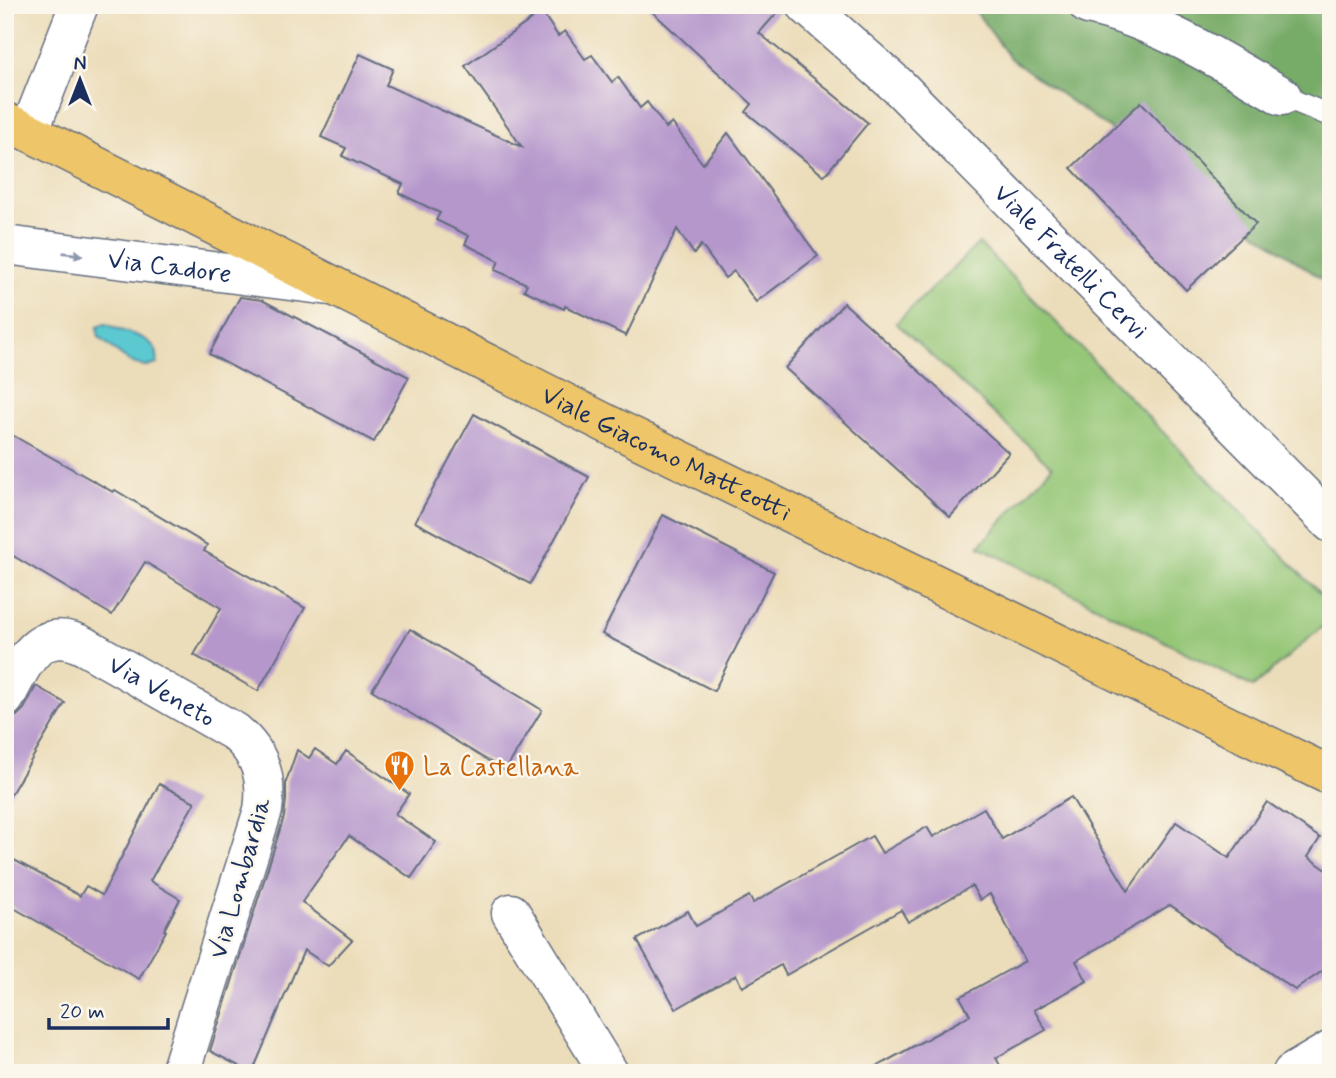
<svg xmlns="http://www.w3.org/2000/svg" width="1336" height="1078" font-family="Mynerve,sans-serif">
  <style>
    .green { fill: #94c676; stroke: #587a6a; stroke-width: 2 }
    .forest { fill: #77ab67; stroke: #496d62; stroke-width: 2 }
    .water { fill: #5cc9d1; stroke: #3c7c98; stroke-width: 2 }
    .building { fill: #b597cc }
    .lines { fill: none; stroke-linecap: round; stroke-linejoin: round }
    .service-casing { stroke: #646c7e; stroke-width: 24 }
    .minor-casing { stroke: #646c7e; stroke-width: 41 }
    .primary-casing { stroke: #646c7e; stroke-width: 41 }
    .service { stroke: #fff; stroke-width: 21 }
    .minor { stroke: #fff; stroke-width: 38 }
    .primary { stroke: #eec569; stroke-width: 38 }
    .oneway { fill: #8d97ae }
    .labels { text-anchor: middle; stroke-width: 5; stroke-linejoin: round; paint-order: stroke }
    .street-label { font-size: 26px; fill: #1b2f5e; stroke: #fbf7ec }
    .food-label { font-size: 26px; fill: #c56008; stroke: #fbf7ec; text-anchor: start }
  </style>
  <rect width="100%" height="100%" fill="#fbf7ec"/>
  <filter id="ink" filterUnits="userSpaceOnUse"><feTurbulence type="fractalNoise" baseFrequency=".0143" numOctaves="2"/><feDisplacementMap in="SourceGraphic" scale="14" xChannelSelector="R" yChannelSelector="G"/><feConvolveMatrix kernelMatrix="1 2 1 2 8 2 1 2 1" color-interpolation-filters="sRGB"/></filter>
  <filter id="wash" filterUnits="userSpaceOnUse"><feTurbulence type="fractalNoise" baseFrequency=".00686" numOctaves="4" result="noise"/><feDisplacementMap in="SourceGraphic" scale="28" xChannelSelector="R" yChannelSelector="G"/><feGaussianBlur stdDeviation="1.57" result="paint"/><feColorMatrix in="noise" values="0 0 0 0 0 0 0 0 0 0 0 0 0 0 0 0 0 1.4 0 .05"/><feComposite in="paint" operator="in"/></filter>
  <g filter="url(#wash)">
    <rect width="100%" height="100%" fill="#ecddba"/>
    <polygon class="green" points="979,243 1331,605 1331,619 1253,687 979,546 1052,467 896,323"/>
    <polygon class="forest" points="971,5 1331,5 1331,286 1010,58"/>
    <path class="water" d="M106,324c6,2 11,5 17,7 16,5 38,10 34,33 -23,9 -42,-14 -58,-27l-2,-9 4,-3z"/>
    <g id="blocks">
      <g class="building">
        <polygon points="645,5 784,5 759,33 868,123 824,176 746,112 752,104"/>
        <polygon points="542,12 558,36 565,31 585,59 592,55 612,82 618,77 640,108 647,102 666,128 672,123 703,164 728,133 818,256 756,302 734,271 725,278 701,245 694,254 677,229 626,336 565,306 564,309 524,290 527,284 495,270 499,261 465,244 469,236 436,220 440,213 399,193 403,184 342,156 346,148 321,137 360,54 393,69 386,85 522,147 465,66"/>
        <polygon points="1141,102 1256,224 1186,290 1071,168"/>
        <polygon points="240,297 262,300 409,377 374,442 209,354"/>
        <polygon points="844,303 1009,453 950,517 785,368"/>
        <polygon points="474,414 589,477 530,584 415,522"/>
        <polygon points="5,431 113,492 115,490 207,545 204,551 305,608 258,691 194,655 221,608 145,562 112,615 5,551"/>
        <polygon points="663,515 774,572 714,691 602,634"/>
        <polygon points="410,629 542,710 505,771 372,690"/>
        <polygon points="36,686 65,703 5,804 5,728 11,718 17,716 24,709"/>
        <polygon points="315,749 337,764 346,751 409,794 395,814 436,842 411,878 349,836 302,902 352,940 328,966 304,950 252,1073 210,1051 284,817 286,800 286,782 297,750 309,758"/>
        <polygon points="159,784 195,802 150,881 180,899 164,930 166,931 139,979 5,903 5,855 80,896 86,886 102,895"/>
        <polygon points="1071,797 1128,891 1176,822 1229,858 1267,802 1320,838 1308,857 1331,873 1331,965 1295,990 1170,905 1076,961 1087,981 1034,1010 1046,1030 996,1058 1004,1073 865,1073 970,1015 960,997 1025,961 990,894 980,900 972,886 908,922 901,910 786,975 781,965 742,987 736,975 676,1009 637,940 688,911 696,926 749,896 753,903 872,836 882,853 927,827 933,837 984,808 1002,839"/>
      </g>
    </g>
  </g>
  <g filter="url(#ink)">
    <use href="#blocks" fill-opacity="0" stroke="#646c7e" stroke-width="2"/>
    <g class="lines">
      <defs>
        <polyline id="service" points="1282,96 1331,116"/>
        <g id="minor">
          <path id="s1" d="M806,5l93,82 432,436"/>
          <path d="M1088,5c71,16 132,55 194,91"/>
          <polyline points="29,132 79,5"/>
          <path id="s2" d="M5,245l325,41"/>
          <path id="s3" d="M5,698c19,-35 33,-76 81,-51l149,85c25,21 33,45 28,78l-83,263"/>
          <polyline points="511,913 609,1073"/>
          <polyline points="1292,1073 1331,1050"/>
        </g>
        <g id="primary">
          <path id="s4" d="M5,122l24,10 590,298 712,346"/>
        </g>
      </defs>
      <use href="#service" class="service-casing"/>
      <use href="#minor" class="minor-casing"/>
      <use href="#primary" class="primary-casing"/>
      <use href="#service" class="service"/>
      <use href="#minor" class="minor"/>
      <use href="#primary" class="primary"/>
    </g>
    <defs><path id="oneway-solid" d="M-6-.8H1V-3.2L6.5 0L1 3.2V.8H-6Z" transform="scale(1.75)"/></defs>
    <use class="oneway" href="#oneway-solid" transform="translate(73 254) rotate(7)"/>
  </g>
  <defs>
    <symbol id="restaurant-pin" viewBox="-11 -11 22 30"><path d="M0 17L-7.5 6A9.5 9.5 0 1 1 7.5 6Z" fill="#e8710a" stroke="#fbf7ec"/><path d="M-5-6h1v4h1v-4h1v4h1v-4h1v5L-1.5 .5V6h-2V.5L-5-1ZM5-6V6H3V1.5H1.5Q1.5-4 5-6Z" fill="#fff"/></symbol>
  </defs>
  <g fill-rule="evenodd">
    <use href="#restaurant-pin" x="382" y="748" width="35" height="47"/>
  </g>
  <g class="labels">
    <g class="street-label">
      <text dy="9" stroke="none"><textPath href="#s1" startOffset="369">Viale Fratelli Cervi</textPath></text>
      <text dy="9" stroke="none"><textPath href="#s2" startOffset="166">Via Cadore</textPath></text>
      <text dy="9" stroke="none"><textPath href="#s4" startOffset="740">Viale Giacomo Matteotti</textPath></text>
      <text dy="9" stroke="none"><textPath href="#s3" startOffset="200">Via Veneto</textPath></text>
      <text transform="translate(239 878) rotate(-74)" y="9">Via Lombardia</text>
    </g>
    <g class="food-label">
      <text x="423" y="775">La Castellana</text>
    </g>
  </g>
  <rect width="1336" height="1078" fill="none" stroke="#fbf7ec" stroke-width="28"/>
  <g transform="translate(80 80)" stroke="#fbf7ec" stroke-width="5" paint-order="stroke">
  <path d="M0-5L12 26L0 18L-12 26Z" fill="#1b2f5e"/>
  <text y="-10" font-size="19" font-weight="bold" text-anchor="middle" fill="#1b2f5e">N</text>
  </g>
  <path d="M49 1018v10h119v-10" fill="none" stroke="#1b2f5e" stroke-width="3.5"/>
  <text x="60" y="1018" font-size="21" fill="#1b2f5e" stroke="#fbf7ec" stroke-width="5" paint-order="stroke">20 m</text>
</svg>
